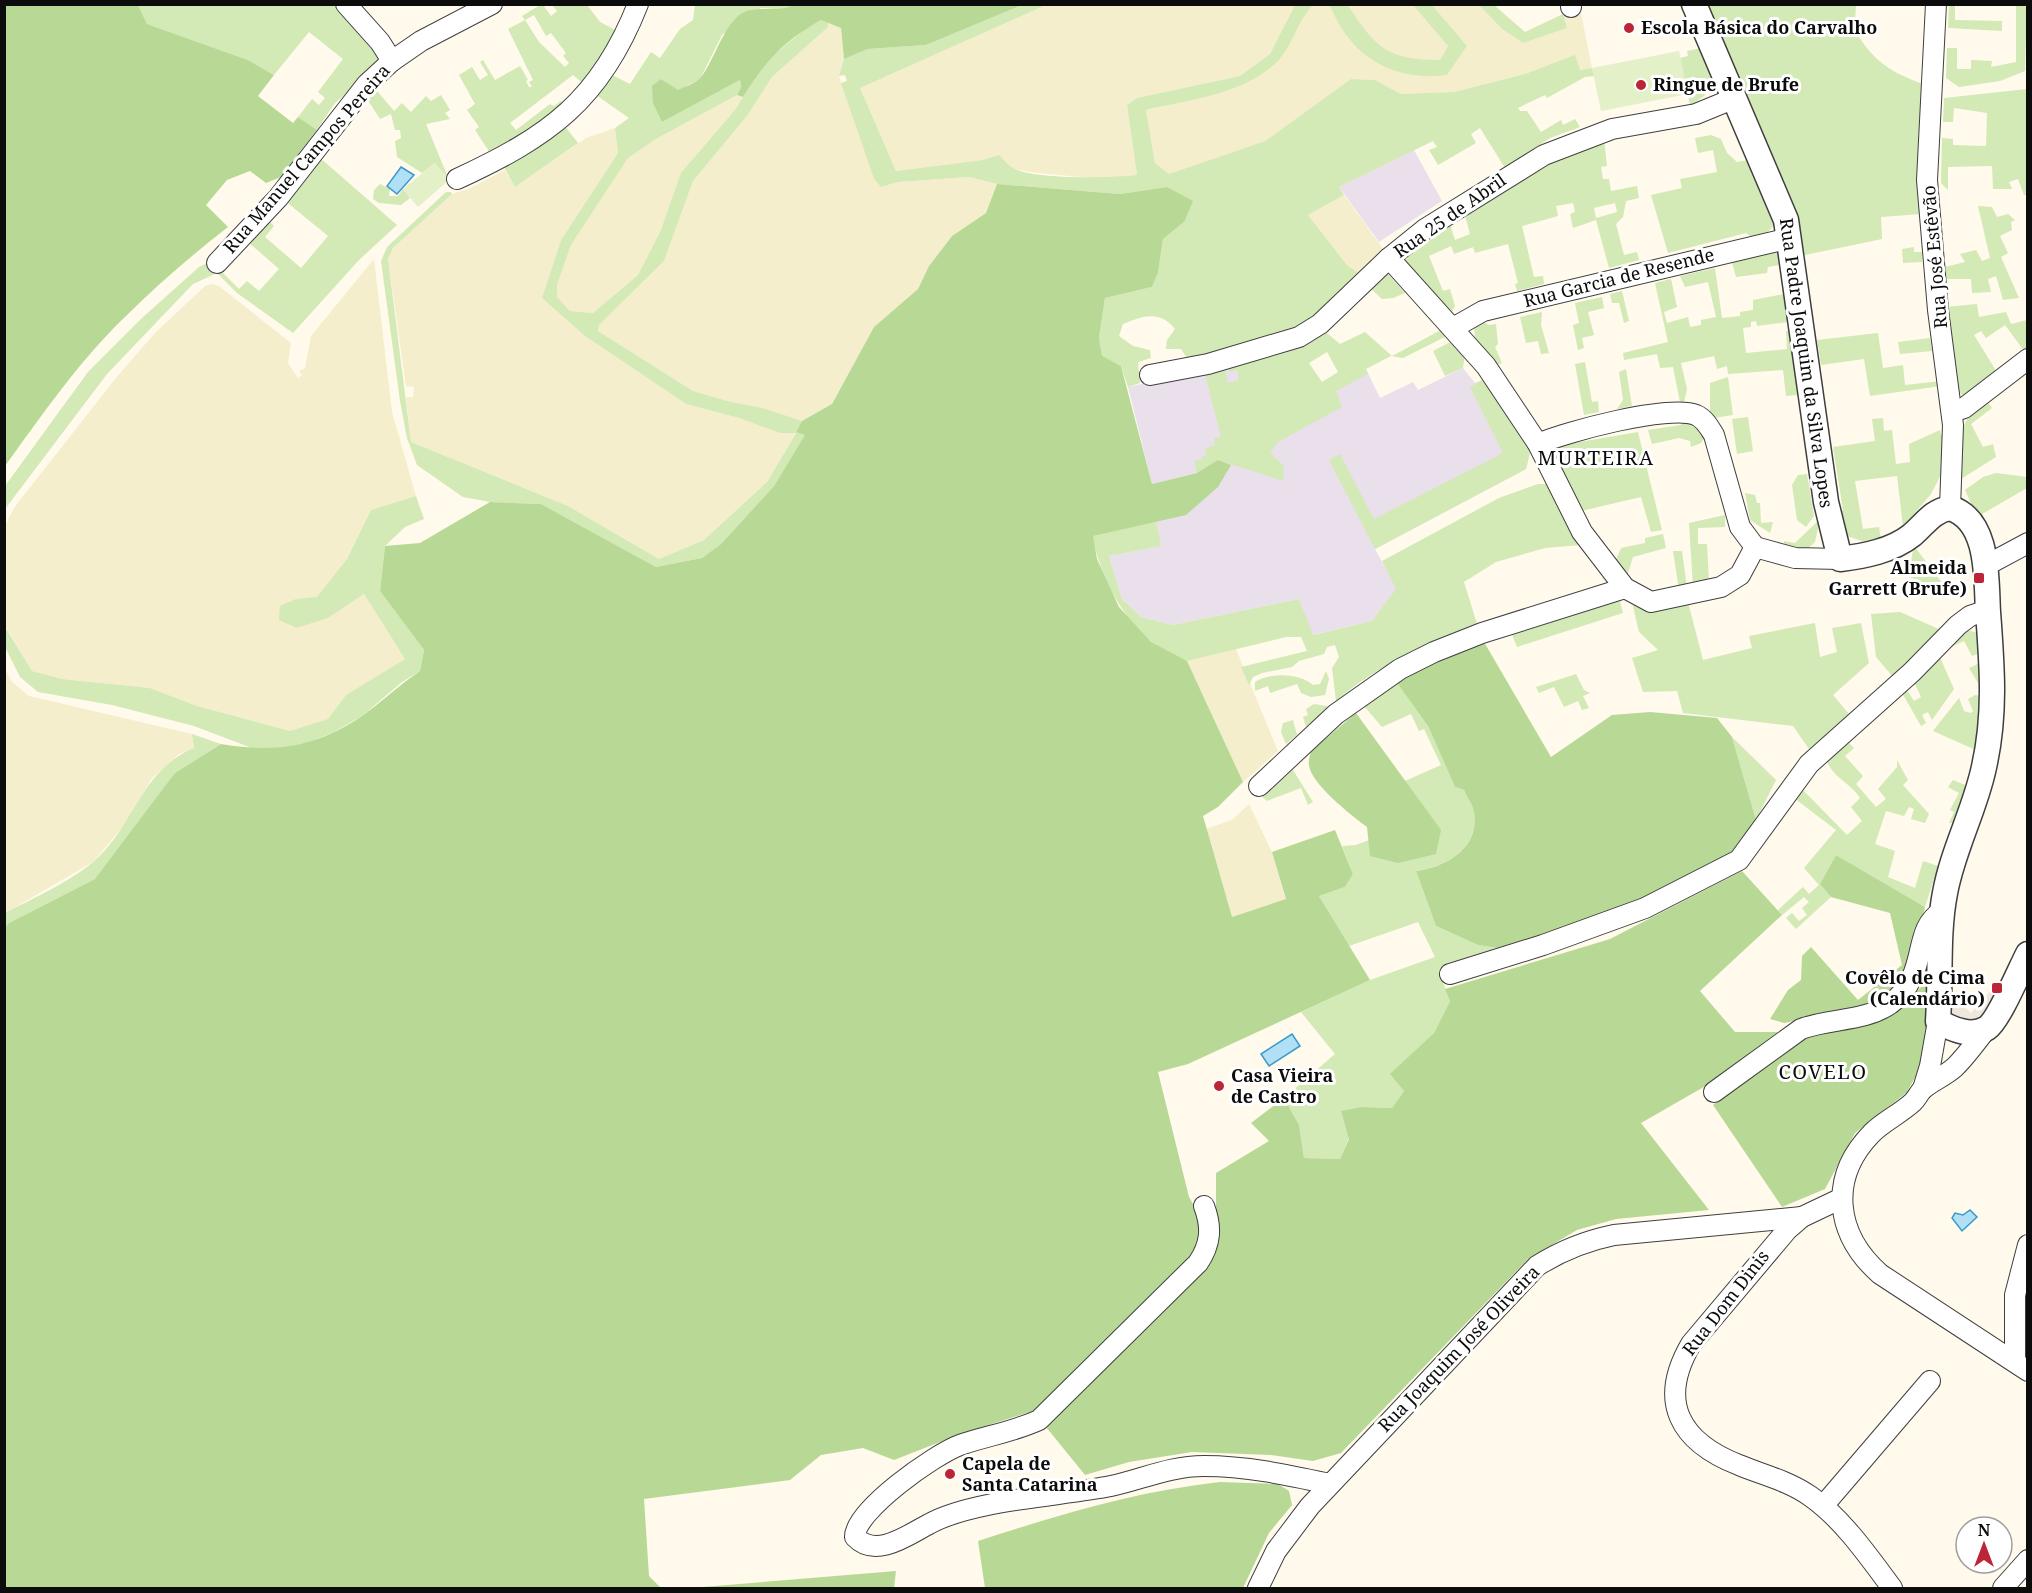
<svg xmlns="http://www.w3.org/2000/svg" width="2032" height="1593" font-family="'Noto Serif',serif">
  <style>
    .industrial { fill: #e9e0eb }
    .farmland { fill: #f4eecc }
    .green { fill: #d3e9b6; fill-rule: evenodd }
    .forest { fill: #b8d995 }
    .pitch { fill: #e4f0c8 }
    .plaza { fill: #eee8dc }
    .water { fill: #b1e0f6; stroke: #389acd; stroke-width: 1.5 }
    .lines { fill: none; stroke-linecap: round; stroke-linejoin: round }
    .minor-casing { stroke: #3f3f3f; stroke-width: 22 }
    .tertiary-casing { stroke: #3f3f3f; stroke-width: 27 }
    .minor { stroke: #fff; stroke-width: 20 }
    .tertiary { stroke: #fff; stroke-width: 24 }
    .poi-dot { fill: #bb2535; stroke: #fff; stroke-width: 2 }
    .labels { text-anchor: middle; stroke-width: 6; stroke-linejoin: round; paint-order: stroke }
    .poi-label { font-size: 18px; font-weight: bold; fill: #0c0c0c; stroke: #fff; text-anchor: start }
    .street-label { font-size: 18px; fill: #0c0c0c; stroke: #fff }
    .neighbourhood-label { font-size: 20px; letter-spacing: 1.5px; fill: #0c0c0c; stroke: #fff }
  </style>
  <rect width="100%" height="100%" fill="#fffaeb"/>
  <g class="industrial">
    <polygon points="1414,150 1442,201 1379,242 1339,187"/>
    <polygon points="1246,361 1242,424 1366,369 1380,398 1413,382 1418,390 1463,368 1475,383 1486,378 1530,452 1526,469 1375,549 1397,589 1372,621 1312,635 1299,599 1173,625 1141,617 1122,599 1109,556 1160,546 1156,521 1186,514 1197,473 1152,484 1128,387"/>
  </g>
  <g class="farmland">
    <polygon points="1046,5 1295,5 1270,54 1240,76 1137,98 1127,105 1137,175 1102,179 1038,173 1013,169 999,155 984,160 896,171 860,88"/>
    <polygon points="1313,5 1329,5 1348,37 1447,75 1467,46 1432,5 1479,5 1502,29 1523,43 1567,28 1563,14 1580,8 1592,68 1580,70 1574,56 1525,74 1454,92 1401,94 1375,80 1351,79 1265,141 1169,174 1155,163 1146,110 1233,88 1283,55 1306,12"/>
    <polygon points="1348,5 1413,5 1448,46 1440,60 1410,60 1385,51 1364,31"/>
    <polygon points="828,22 841,28 844,59 839,76 874,179 881,187 898,182 969,177 997,184 986,213 952,236 929,266 918,289 874,327 832,404 802,421 763,408 731,402 693,391 598,331 599,325 664,261 693,181 747,116 772,77 828,27"/>
    <polygon points="737,95 743,97 661,230 638,275 593,313 570,311 557,297 557,285 571,245 628,158 656,139"/>
    <polygon points="615,128 618,153 561,240 542,298 585,336 686,404 739,418 780,433 796,432 767,482 704,540 659,559 568,506 411,442 406,397 413,397 414,387 406,386 388,259 393,248 452,194 468,189 505,170 515,187 586,138"/>
    <polygon points="1344,195 1386,253 1361,275 1347,265 1308,215"/>
    <polygon points="374,259 392,412 416,496 371,510 347,559 317,598 296,599 297,628 328,618 364,594 405,659 346,695 328,720 290,731 197,706 150,688 62,679 32,671 5,625 5,526 14,508 115,379 155,333 205,286 212,284 219,286 291,343 288,363 298,378 302,375 299,371 305,368 311,336"/>
    <polygon points="1236,649 1278,751 1243,782 1187,661"/>
    <polygon points="4,667 12,682 29,696 192,734 194,748 179,754 152,778 124,825 93,862 5,913"/>
    <polygon points="1249,804 1272,852 1286,900 1232,917 1206,829 1232,820"/>
  </g>
  <g class="green">
    <polygon points="138,5 335,5 342,9 380,57 377,67 334,104 317,130 298,117 312,99 319,105 325,98 318,92 343,59 309,32 274,75 248,60 147,24"/>
    <path d="M540,5h3l8,11 6,-5 -5,-6h35l13,17 19,10 -32,55 -14,-12 -63,48 6,7 34,-26 4,2 7,-5 7,5 -7,7 -71,40 -15,-23 4,-3 -12,-17 8,-6 -16,-29 13,-8 8,13 8,-5 -8,-13 3,-2 12,20 25,-14 8,14 -2,1 3,6h3l-3,-5 4,-2 -25,-51 17,-9 -3,-4zM534,15l12,21 5,-3 15,20 -3,3 6,7 -4,4 -26,-25 -14,-22z"/>
    <polygon points="695,5 795,5 786,10 761,8 722,35 700,79 677,91 661,79 662,122 740,80 741,87 737,95 656,139 628,158 571,245 557,285 557,297 570,311 593,313 638,275 661,230 681,173 735,110 764,63 805,29 821,20 828,22 828,27 772,77 747,116 693,181 664,261 599,325 598,331 693,391 731,402 763,408 802,421 796,432 806,434 774,486 721,544 702,558 656,567 541,504 490,502 463,497 417,465 407,438 400,401 381,261 387,247 446,192 451,192 452,194 393,248 388,259 411,442 568,506 659,559 704,540 767,482 796,433 780,433 739,418 686,404 585,336 542,298 561,240 618,153 615,128 629,118 596,95 608,73 630,84 651,52 660,58 680,29 693,20"/>
    <path d="M1022,5h24l-186,83 36,83 87,-11 16,-5c4,4 9,10 14,13 20,12 99,10 124,7l-10,-70 10,-7 103,-22 30,-22 25,-49h18c-14,14 -19,35 -31,51 -31,38 -91,43 -136,54l9,53 14,11 96,-33 86,-62 24,1 26,14 53,-2 71,-18 50,-19 5,15 12,-2 2,8 -9,1 -38,21 -2,-3 -27,13 2,3h7l14,21 20,-12 2,5 12,-6 5,8 -30,11 -45,30 -25,-40 -9,6 5,9 -38,22 -9,-15 8,-3 -4,-6 -94,46 5,8 -36,20 39,50 14,10 -37,40 -36,21 -101,22 -6,-9h-15l1,-9 8,-11c-15,-19 -32,-13 -52,-5l-4,12 14,10 17,4 1,8 -13,4 2,21 -12,4 -7,-21 -19,-9 -3,-19 6,-40 47,-11 6,-14 5,-34 21,-17 -17,-35 -47,7 -123,-10 -28,-7 -71,5 -17,5 -7,-8 -33,-96 6,-2 -2,-6 -6,1 5,-17 24,-10 58,-4z"/>
    <path d="M1329,5h19c27,43 40,55 92,55l8,-14 -35,-41h19l35,41 -20,29c-37,5 -75,-6 -99,-38 -8,-9 -13,-22 -19,-32z"/>
    <polygon points="1479,5 1494,5 1525,32 1563,14 1567,28 1523,43 1502,29"/>
    <path d="M1703,5h153l-1,17h-6c24,38 34,47 76,63l-4,129 -40,3 1,22 -77,16 -5,-3z"/>
    <polygon points="1949,5 1955,5 1955,20 2002,21 2002,31 1948,28"/>
    <polygon points="2016,5 2027,5 2025,71 2000,81 1959,87 1946,78 1947,48 1957,48 1957,69 1971,69 1971,60 1992,61 1991,67 2016,62"/>
    <path d="M1701,48c13,28 20,41 -11,57l-10,-47 8,-2 -1,-5z"/>
    <polygon points="2027,89 2027,195 2024,195 2018,179 2009,182 2012,189 1993,189 1992,166 1948,167 1948,190 1941,183 1942,138 1953,139 1953,145 1986,146 1987,113 1954,108 1953,122 1943,122 1944,98"/>
    <polygon points="377,91 394,111 402,103 411,112 426,96 431,101 441,95 450,110 445,113 450,119 426,124 449,180 435,163 422,173 397,157 395,141 401,138 400,130 395,130 391,114 380,119 367,99"/>
    <polygon points="565,126 578,143 515,187 503,165"/>
    <path d="M1711,135l10,4 6,14 10,9 11,-2 28,57c-3,14 -10,17 -23,21l-7,-5 -78,20 -17,-58 31,-7 -2,-9 37,-7 -4,-22 -15,3 -3,-15z"/>
    <path d="M1604,139l3,27 -6,1 2,12h6l2,12 26,-5 2,12 -13,3 -3,16 -7,7 8,31 13,-3 2,8 -30,8 -13,-48 -23,8 -3,-14 5,-2 -2,-9 -17,3 2,10 -36,10 12,51 9,-1 1,8 -27,7 -2,-7 3,-1 -10,-39 -33,9 -2,-6 -19,7 -3,-8 -22,10 14,35 7,-2 5,17 -3,6 -11,-3 -39,-49 3,-7 44,-32 6,19 15,-6 -6,-22 100,-57zM1615,203l2,9 -21,6 -2,-10z"/>
    <polygon points="319,157 397,225 359,260 293,333 237,293 217,273 193,284 107,374 5,509 5,486 88,372 142,318 199,267 207,263 217,273 220,270 239,289 247,281 259,291 279,269 247,241 267,219 274,226 265,237 301,268 328,236 284,200"/>
    <polygon points="380,184 390,189 389,196 398,196 403,189 410,198 401,205 379,203 373,199 374,190"/>
    <polygon points="1978,206 1992,207 1997,217 2008,214 2015,220 2011,222 2012,230 2000,236 2008,253 2001,257 2019,298 2003,300 1996,276 1988,279 1991,292 1972,293 1971,279 1942,279 1941,268 1965,262 1960,254 1976,250 1982,261 1990,258"/>
    <polygon points="1914,247 1914,252 1922,252 1922,262 1903,263 1902,249"/>
    <polygon points="1767,250 1778,253 1787,264 1768,267 1767,273 1736,277 1731,259"/>
    <polygon points="1715,268 1722,318 1740,316 1740,312 1753,310 1753,300 1784,294 1788,322 1757,326 1756,321 1751,322 1751,327 1743,328 1746,353 1787,349 1786,331 1790,330 1798,395 1786,396 1783,370 1728,374 1727,366 1717,369 1714,356 1681,363 1687,389 1684,402 1680,402 1673,367 1660,368 1657,354 1624,360 1623,353 1668,342 1655,283 1671,279 1677,307 1664,312 1667,323 1688,317 1690,327 1701,325 1701,320 1716,317 1708,282 1685,287 1680,276"/>
    <polygon points="1387,273 1405,293 1393,298 1382,299 1368,286"/>
    <polygon points="1622,291 1629,321 1624,323 1619,303 1612,303 1610,294"/>
    <polygon points="1602,297 1604,308 1588,312 1594,335 1582,338 1584,348 1578,350 1573,325 1579,323 1575,303"/>
    <polygon points="1977,304 1979,317 2006,312 2011,324 2027,320 2027,351 2022,348 2005,325 1986,338 1981,331 1974,335 1998,374 1971,393 1963,395 1957,391 1945,307"/>
    <polygon points="1542,312 1541,325 1549,353 1541,354 1538,341 1526,343 1520,317"/>
    <polygon points="1482,321 1489,325 1496,324 1498,344 1495,347 1502,363 1494,366 1475,340 1474,326"/>
    <path d="M1322,329l18,15 25,-12 27,24 49,-26 6,6 -44,22 -12,-2 -25,13 2,5 -32,17 6,16 -64,35 -8,11 14,13 -1,15 -65,-21 -21,13 -3,-12 9,-2 -1,-3 5,-1 -2,-7 10,-3 -1,-7 7,-1 -17,-67 20,-4 4,17 11,-3 -2,-10 -7,2 -2,-7 78,-21zM1327,352l11,20 -16,10 -13,-19z"/>
    <polygon points="1878,333 1883,368 1903,365 1905,385 1941,381 1941,386 1870,396 1864,359 1821,365 1817,340"/>
    <polygon points="1930,338 1932,351 1900,354 1898,342"/>
    <polygon points="1452,341 1465,354 1463,368 1445,376 1433,351"/>
    <polygon points="1585,362 1592,402 1598,401 1599,412 1584,415 1575,364"/>
    <polygon points="1626,369 1632,406 1617,409 1623,400 1619,372"/>
    <polygon points="1728,377 1733,415 1714,418 1710,414 1710,383"/>
    <polygon points="1486,378 1526,436 1530,452 1526,469 1375,549 1329,460 1340,454 1374,519 1503,453 1470,387"/>
    <path d="M1985,399l7,9 -21,16 12,23 10,-3 3,13 -35,22c1,-37 -7,-54 24,-80z"/>
    <polygon points="1748,417 1753,451 1737,454 1732,419"/>
    <polygon points="1883,418 1884,431 1892,430 1896,464 1910,462 1909,444 1940,430 1941,435 1946,434 1945,467 1931,494 1903,527 1897,476 1855,481 1863,529 1879,527 1881,540 1865,542 1844,535 1836,512 1843,510 1833,447 1875,441 1872,419"/>
    <polygon points="1685,420 1697,427 1705,437 1701,443 1691,447 1690,441 1679,438 1652,444 1648,430 1681,425"/>
    <polygon points="1638,432 1662,530 1651,532 1641,497 1581,511 1554,459 1556,446"/>
    <polygon points="1996,473 2027,477 2027,488 1977,517 1965,490 1983,477"/>
    <polygon points="1807,474 1814,516 1806,527 1797,520 1792,485 1798,475"/>
    <path d="M1538,484h9l8,9 10,29 16,23 -36,3 -49,14 -32,20 14,45c-51,17 -101,38 -142,74l-4,-33 7,-11 -4,-12 -8,2 -3,7 -25,7 -7,6 -30,6 -9,4 -4,8 -8,-18 66,-16 -6,-14h-15l-99,24c-12,-6 -28,-11 -37,-20 -31,-28 -49,-65 -58,-105l64,-15 5,25 -52,10 13,43 19,18 32,8 126,-26 14,36 59,-14 24,-32 -14,-28 117,-63z"/>
    <polygon points="1745,493 1755,495 1757,503 1760,503 1761,523 1773,522 1770,533 1750,520"/>
    <polygon points="416,496 424,519 405,527 385,546 380,591 424,650 420,671 402,682 362,716 334,732 300,746 257,750 194,726 112,705 38,692 20,677 5,647 4,625 32,671 62,679 150,688 197,706 290,731 328,719 346,695 405,659 364,594 328,618 297,628 279,620 280,606 296,599 317,597 347,559 371,510"/>
    <polygon points="1725,515 1725,527 1698,528 1698,544 1707,544 1709,582 1693,587 1689,523"/>
    <polygon points="1820,519 1815,542 1806,550 1784,547 1784,541 1795,543"/>
    <polygon points="1663,534 1666,548 1633,557 1627,576 1615,562 1621,548 1645,543 1645,538"/>
    <polygon points="1914,546 1946,588 1944,593 1908,576"/>
    <polygon points="1673,551 1682,551 1687,588 1679,590"/>
    <polygon points="1603,600 1620,601 1623,613 1517,647 1511,632"/>
    <polygon points="1632,602 1688,602 1703,660 1752,648 1749,636 1815,623 1820,657 1837,652 1832,628 1861,623 1869,663 1833,695 1849,714 1809,749 1793,726 1683,713 1677,691 1643,692 1632,658 1658,650 1639,632"/>
    <polygon points="1900,612 1941,630 1893,677 1876,657 1871,614"/>
    <polygon points="1964,630 1981,633 1985,651 1972,656 1964,641 1945,650"/>
    <polygon points="1938,653 1954,689 1932,720 1928,712 1922,715 1926,723 1921,726 1901,691 1905,687 1914,701 1921,697 1913,680"/>
    <polygon points="1984,661 1987,691 1980,752 1933,731 1959,698 1964,711 1971,713 1973,711 1968,699 1975,695 1985,696 1985,691 1979,692 1978,683 1969,668"/>
    <path d="M1326,671l3,8 -4,16 -14,2 -10,-4 -4,-9 -27,9 -2,-7 -13,5v-9c15,-10 45,-9 58,3l7,-1z"/>
    <polygon points="1576,674 1584,690 1590,693 1583,696 1589,708 1582,710 1578,701 1564,707 1554,687 1539,693 1536,687"/>
    <path d="M1397,683l31,43 27,61 9,3c3,6 9,15 10,21 6,37 -28,56 -58,60l20,55 42,19 26,4 -57,14 -7,11 10,27 -16,32 -43,41 13,17 -12,17 -30,-1 -22,52 -36,-1 -5,-33 -15,-27 51,-44 -34,-42 69,-32 65,-23 -17,-35 -69,24 -30,-50 26,-9 8,-13 -11,-28 14,-1 13,-5 1,16 49,-56 -14,-19 36,-16 -17,-36 -5,2 -8,-17 -29,13 -18,-21z"/>
    <polygon points="1314,704 1327,706 1327,709 1306,727 1303,717 1308,715 1306,709"/>
    <polygon points="1293,720 1297,735 1286,744 1281,732 1283,723"/>
    <path d="M192,734l29,10 -46,29 -26,43 -54,63 -86,44 -4,6v-16c27,-14 64,-31 87,-50 42,-35 48,-93 102,-115z"/>
    <polygon points="1732,737 1776,780 1756,820"/>
    <path d="M1846,740l8,8 -9,8 18,20 -7,8 20,23 10,-8 -8,-10 19,-22v-7l11,20 -5,5 26,29 -4,9 -14,-4 3,-10 -5,-2 -5,9 -18,-5 -11,33 20,7 -7,26 27,11 8,-27 15,5 -13,41 -89,-52 -16,29 11,13 -35,32 -10,-11 6,-5 7,8 8,-6 -5,-7 7,-6 -5,-5 -22,18 -4,-5 25,-23 6,7 10,-9 -15,-17 32,-38 -42,-32 6,-11 47,48 15,-14 -11,-14 9,-9c-9,-15 -30,-22 -34,-40z"/>
    <polygon points="1293,770 1313,802 1308,805 1301,788 1267,801 1260,795"/>
    <polygon points="1953,780 1970,787 1955,823 1949,823 1954,812 1950,810 1959,793 1948,787"/>
  </g>
  <g class="forest">
    <path d="M5,4l133,1 9,19 101,36 26,15 -16,21 35,27 5,-6 19,13 -36,47 -15,6 -16,-12 -23,9 -21,25 22,22c-36,28 -71,58 -103,90 -46,44 -83,98 -120,149z"/>
    <path d="M795,4h227v1l-96,40 -58,4 -24,10 -3,-31 -20,-8c-37,21 -56,41 -78,77l-6,-2 4,-8 -1,-7 -78,42 -9,-19 -1,-17 9,-7 17,11c6,-3 15,-6 20,-10 12,-9 22,-47 39,-63 16,-15 41,-2 58,-13z"/>
    <path d="M997,184l123,10 47,-7 26,14 -9,21 -21,17 -5,34 -6,14 -47,11 -6,40 3,18 19,10 31,118 45,-11 21,-13 13,5 -13,22 -32,28 -93,21 4,23 22,48 32,35 36,19 56,121 -25,25 -15,9 29,101 54,-18 -14,-47 63,-22 18,44 -8,13 -26,9 51,84 -182,84 -30,8 31,125 27,47v-71l53,-32 -18,-18 33,-25 15,27 5,33 36,1 9,-20 -8,-28 21,-4 30,1 12,-17 -14,-17 44,-41 16,-32 -5,-12 165,-50 132,-68 40,44 -82,76 35,41h49l-82,56 -61,35 68,87 -93,9 -39,11 -49,29 -187,194 -28,8 -42,-6 -79,-3 -63,10 -44,13 -52,-64 -70,22 -69,27 -31,-12 -42,7 -31,25 -146,19 5,77 12,12h-656l-1,-659 5,-6 86,-44 80,-106 46,-29c55,9 93,4 141,-28 20,-14 37,-31 58,-45l4,-21 -44,-59 5,-45 35,-3 70,-41 51,2 115,63 46,-9 19,-14 53,-58 31,-51 -9,-3 6,-11 30,-17 42,-77 44,-38 11,-23 23,-30 34,-23z"/>
    <path d="M1484,642l67,115 61,-42 38,-3 67,6 15,19 24,83 -23,32 -44,27 -119,49 -66,21 -26,-4 -42,-19 -20,-55c30,-4 64,-23 58,-59 -1,-7 -7,-15 -10,-22l-9,-3 -27,-61 -31,-43c19,-23 59,-32 87,-41z"/>
    <path d="M1356,713l85,117 -5,24 -38,9 -28,-7 -3,-29c-16,-12 -56,-43 -58,-62 -1,-4 1,-10 2,-14z"/>
    <polygon points="1836,855 1925,907 1910,975 1886,998 1864,1007 1784,1023 1770,1019 1788,990 1801,980 1802,956 1811,947 1858,1000 1902,965 1890,913 1831,897 1820,884"/>
    <polygon points="1930,959 1929,1027 1919,1071 1906,1093 1855,1133 1825,1189 1782,1207 1713,1105 1788,1044 1810,1031 1906,1002 1924,984"/>
    <path d="M1220,1482l58,2 11,7 3,14 -23,28 -26,55h-258l-7,-47c80,-26 159,-50 242,-59z"/>
    <polygon points="896,1571 894,1588 690,1588"/>
  </g>
  <g class="pitch">
    <polygon points="1679,51 1688,94 1601,111 1592,68"/>
    <polygon points="435,163 449,180 418,207 403,189"/>
  </g>
  <polygon class="plaza" points="1970,837 1973,847 1956,891 1953,913 1951,995 1971,1013 1992,989 1996,993 1998,1003 1985,1021 1977,1024 1965,1022 1951,1012 1947,995 1949,912 1957,871"/>
  <g class="water">
    <polygon points="401,167 414,175 397,194 387,186"/>
    <polygon points="1292,1034 1300,1046 1269,1066 1261,1054"/>
    <polygon points="1970,1210 1977,1217 1962,1231 1952,1218 1955,1213 1963,1215"/>
  </g>
  <g class="lines">
    <defs>
      <g id="minor">
        <polyline points="346,4 380,42 392,61"/>
        <polyline points="1571,4 1571,7"/>
        <polyline points="1936,4 1927,180 1938,310 1953,425 1950,508"/>
        <path d="M457,179c91,-42 143,-78 181,-175"/>
        <polyline points="1389,258 1486,366 1538,444 1582,532 1625,588 1651,602 1721,587 1740,575 1755,547 1795,558 1840,559"/>
        <polyline points="217,263 278,198 367,84 392,61 421,41 492,4"/>
        <polyline points="1453,328 1483,311 1790,238"/>
        <polyline points="1150,375 1208,364 1299,337 1320,324 1389,258 1425,229 1544,155 1612,129 1696,114 1735,98"/>
        <polyline points="1952,412 1964,408 2028,359"/>
        <path d="M1538,444c27,-12 131,-40 158,-29 9,4 13,12 18,20l26,92 15,20"/>
        <polyline points="1987,565 2028,543"/>
        <polyline points="1259,786 1336,714 1400,669 1434,652 1482,633 1625,588"/>
        <polyline points="1450,974 1543,945 1645,908 1739,860 1809,764 1912,672 1958,625 1970,616 1988,610"/>
        <path d="M1987,1028c-10,13 -20,27 -32,39 -10,9 -21,13 -31,21 -4,3 -7,10 -11,14 -13,12 -29,19 -41,31 -44,45 -37,101 8,141l148,97"/>
        <polyline points="1923,1089 1930,1066 1938,1021"/>
        <path d="M1714,1092l87,-63c29,-11 63,-7 89,-25 41,-30 20,-73 52,-93"/>
        <path d="M1842,1198l-40,19 -15,13 -96,114c-34,58 -11,98 48,121 24,10 50,16 71,31 32,22 59,61 82,92"/>
        <path d="M1204,1206c8,21 7,38 -6,57l-159,157c-26,12 -53,16 -79,25 -25,9 -106,66 -105,92 21,22 53,-2 74,-13 43,-24 131,-28 182,-38 32,-7 59,-20 93,-20 43,0 84,9 126,18"/>
        <polyline points="2015,1361 2015,1295 2028,1245"/>
        <polyline points="1823,1506 1930,1381"/>
        <path d="M1258,1588l18,-37 34,-45 227,-240c25,-16 48,-25 77,-31l188,-18"/>
        <polyline points="2003,1588 2028,1560"/>
      </g>
      <path id="tertiary" d="M1694,4l92,216 40,282 14,57c24,-3 52,-8 72,-24 13,-11 20,-24 38,-27 40,12 36,72 38,104 4,53 8,102 -4,155 -9,43 -31,82 -39,126 -8,41 -4,86 -7,128 13,8 34,17 49,7 12,-8 33,-59 41,-74"/>
    </defs>
    <use href="#minor" class="minor-casing"/>
    <use href="#tertiary" class="tertiary-casing"/>
    <use href="#minor" class="minor"/>
    <use href="#tertiary" class="tertiary"/>
  </g>
  <g class="poi-dot">
    <circle cx="1629" cy="28" r="6"/>
    <circle cx="1641" cy="85" r="6"/>
    <rect x="1973" y="572" width="12" height="12" rx="3"/>
    <rect x="1991" y="982" width="12" height="12" rx="3"/>
    <circle cx="1219" cy="1086" r="6"/>
    <circle cx="950" cy="1474" r="6"/>
  </g>
  <g class="labels">
    <g class="poi-label">
      <text x="1641" y="34">Escola Básica do Carvalho</text>
      <text x="1653" y="91">Ringue de Brufe</text>
      <text x="1967" y="574" text-anchor="end">Almeida<tspan x="1967" dy="21">Garrett (Brufe)</tspan></text>
      <text x="1985" y="984" text-anchor="end">Covêlo de Cima<tspan x="1985" dy="21">(Calendário)</tspan></text>
      <text x="1231" y="1082">Casa Vieira<tspan x="1231" dy="21">de Castro</tspan></text>
      <text x="962" y="1470">Capela de<tspan x="962" dy="21">Santa Catarina</tspan></text>
    </g>
    <g class="street-label">
      <text transform="translate(307 159) rotate(-49)" y="6">Rua Manuel Campos Pereira</text>
      <text transform="translate(1450 216) rotate(-35)" y="6">Rua 25 de Abril</text>
      <text transform="translate(1935 257) rotate(-95)" y="6">Rua José Estêvão</text>
      <text transform="translate(1619 278) rotate(-14)" y="6">Rua Garcia de Resende</text>
      <text transform="translate(1806 363) rotate(82)" y="6">Rua Padre Joaquim da Silva Lopes</text>
      <text transform="translate(1726 1303) rotate(-52)" y="6">Rua Dom Dinis</text>
      <text transform="translate(1459 1349) rotate(-46)" y="6">Rua Joaquim José Oliveira</text>
    </g>
    <g class="neighbourhood-label">
      <text x="1596" y="465">MURTEIRA</text>
      <text x="1823" y="1079">COVELO</text>
    </g>
  </g>
  <rect width="2032" height="1593" fill="none" stroke="#0c0c0c" stroke-width="12"/>
  <g transform="translate(1984 1545)"><circle r="28" fill="#ffffff" stroke="#9e9e9e" stroke-width="1.5"/>
  <path d="M0-4.5L10 22L0 15L-10 22Z" fill="#bb2535"/>
  <text y="-9" font-size="16" font-weight="bold" text-anchor="middle" fill="#0c0c0c">N</text>
  </g>
</svg>
